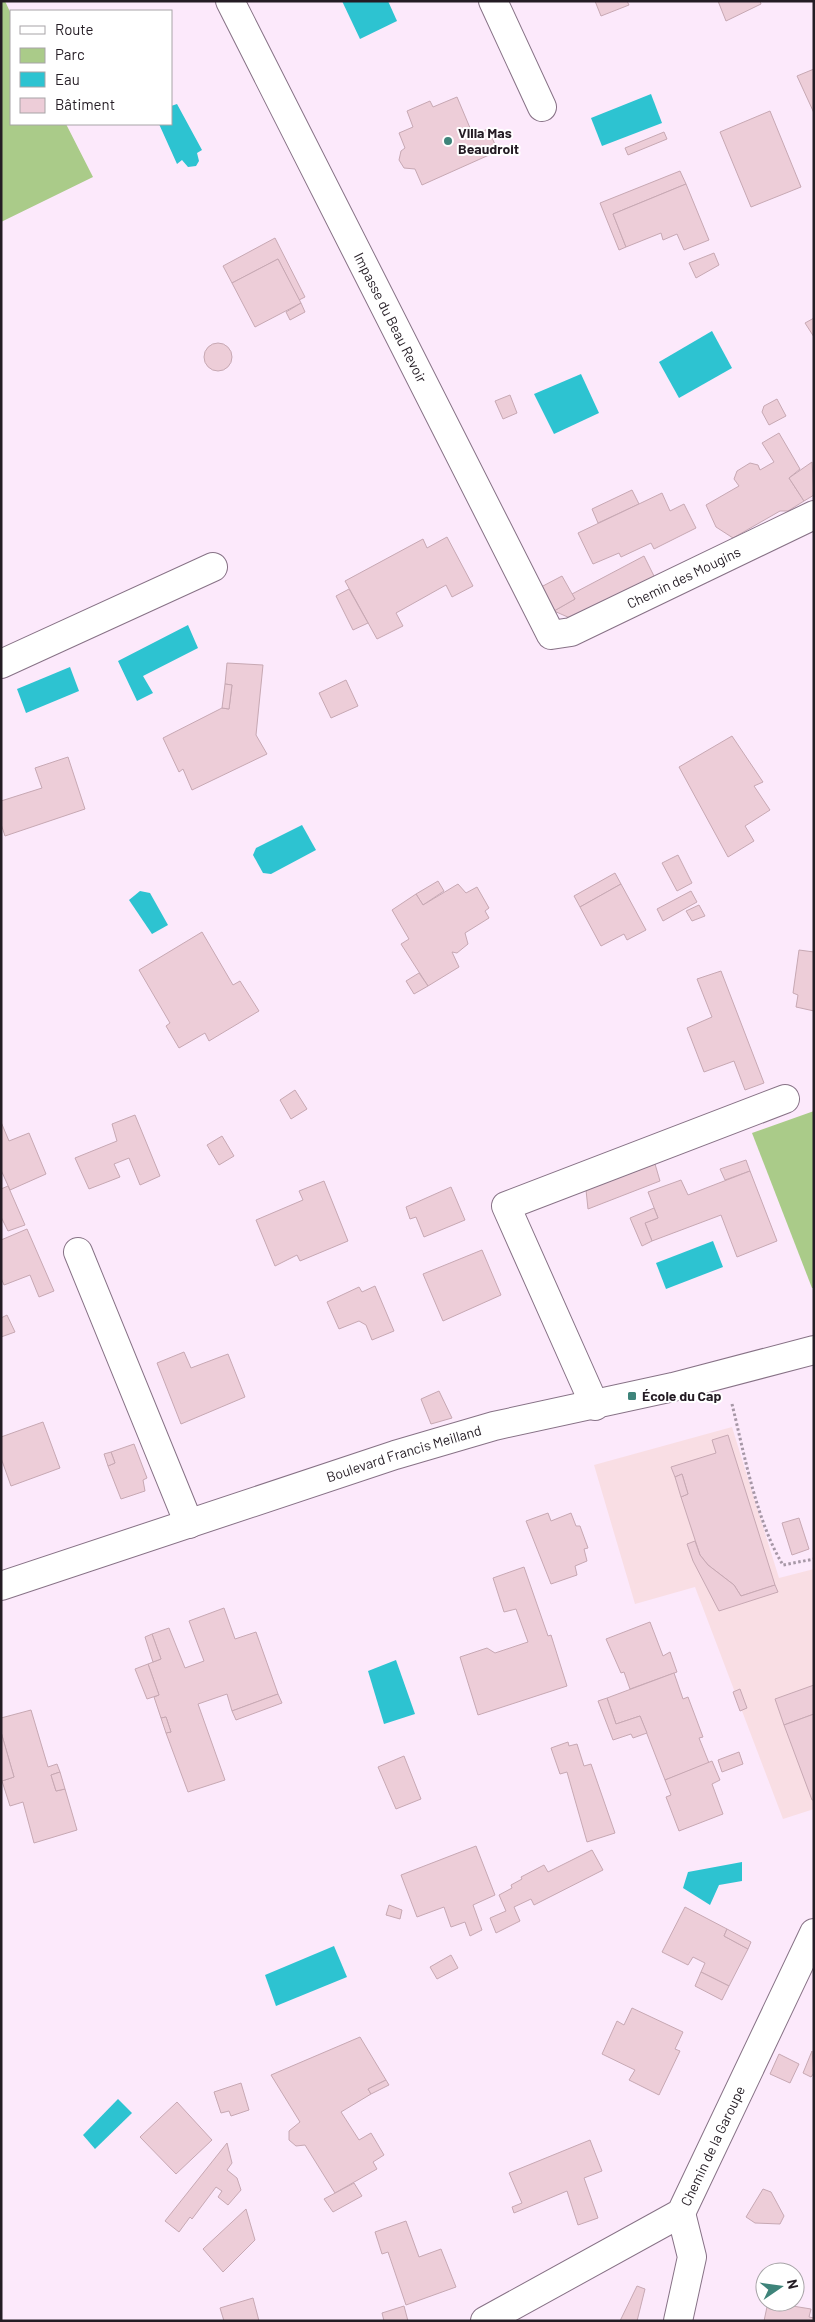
<svg xmlns="http://www.w3.org/2000/svg" width="815" height="2322" font-family="Barlow,sans-serif">
  <style>
    .industrial { fill: #f9dee4 }
    .green { fill: #aacb89 }
    .water { fill: #2dc3d1 }
    .building { fill: #edcdd8; stroke: #c7a8b3 }
    .lines { fill: none; stroke-linecap: round; stroke-linejoin: round }
    .minor-casing { stroke: #877286; stroke-width: 30 }
    .path { stroke: #a697a6; stroke-width: 3; stroke-dasharray: 2.5 2.5; stroke-linecap: butt }
    .minor { stroke: #fff; stroke-width: 28 }
    .poi-dot { fill: #3e847a; stroke: #fff; stroke-width: 2 }
    .labels { text-anchor: middle; stroke-width: 4; stroke-linejoin: round; paint-order: stroke }
    .poi-label { font-size: 14px; font-weight: bold; fill: #241c24; stroke: #fff; text-anchor: start }
    .street-label { font-size: 14px; fill: #241c24; stroke: #fff }
  </style>
  <rect width="100%" height="100%" fill="#fce9fb"/>
  <polygon class="industrial" points="732,1427 779,1578 814,1569 814,1809 783,1819 695,1587 635,1604 594,1465"/>
  <g class="green">
    <polygon points="1,1 5,1 11,14 11,124 66,124 93,177 1,222"/>
    <polygon points="814,1111 814,1288 812,1288 752,1133"/>
  </g>
  <g class="water">
    <polygon points="342,1 388,1 397,21 360,39"/>
    <polygon points="651,94 662,123 602,146 591,118"/>
    <polygon points="177,104 202,150 197,153 199,161 196,166 188,167 182,160 177,164 159,124 171,124 171,106"/>
    <polygon points="712,331 732,368 679,398 659,362"/>
    <polygon points="581,374 599,413 554,434 534,394"/>
    <polygon points="188,625 198,648 143,676 153,693 137,701 118,661"/>
    <polygon points="70,667 79,691 26,713 17,689"/>
    <polygon points="302,825 316,850 271,874 263,873 253,855 256,848"/>
    <polygon points="140,891 150,893 168,925 152,934 129,900"/>
    <polygon points="713,1241 723,1267 666,1289 656,1263"/>
    <polygon points="396,1660 415,1714 384,1724 368,1671"/>
    <polygon points="742,1862 742,1881 719,1885 710,1905 683,1888 688,1872"/>
    <polygon points="334,1946 347,1977 276,2006 265,1975"/>
    <polygon points="118,2099 132,2113 95,2149 83,2135"/>
  </g>
  <g class="building">
    <polygon points="595,1 627,1 629,5 601,16"/>
    <polygon points="718,1 760,1 761,4 726,21"/>
    <polygon points="814,69 814,113 797,76"/>
    <polygon points="457,97 473,135 488,129 498,151 422,185 415,169 404,168 399,160 401,151 405,148 399,133 413,127 407,111 430,101 433,107"/>
    <polygon points="770,111 801,187 751,207 720,132"/>
    <polygon points="664,132 667,139 628,155 625,148"/>
    <polygon points="680,171 686,184 613,214 626,247 619,250 600,203"/>
    <polygon points="686,184 709,240 684,250 677,234 663,240 661,233 626,247 613,214"/>
    <polygon points="275,238 305,297 299,300 278,259 232,283 223,266"/>
    <polygon points="714,253 719,265 696,278 689,263"/>
    <polygon points="278,259 301,303 255,327 232,283"/>
    <polygon points="301,303 305,312 290,320 286,312"/>
    <polygon points="814,318 814,337 805,323"/>
    <circle cx="218" cy="357" r="14"/>
    <polygon points="510,395 517,413 503,419 495,401"/>
    <polygon points="777,399 786,416 769,425 762,412 764,406"/>
    <polygon points="779,433 800,469 789,478 804,501 788,511 780,511 733,538 716,527 706,505 739,486 734,479 737,471 750,463 758,465 760,470 774,462 762,443"/>
    <polygon points="812,462 814,495 804,501 789,478"/>
    <polygon points="632,490 639,504 598,523 592,509"/>
    <polygon points="662,493 670,511 684,504 696,528 654,549 651,543 621,557 619,553 593,564 578,533"/>
    <polygon points="447,537 473,586 452,597 446,585 396,613 403,626 377,639 345,581 423,539 427,548"/>
    <polygon points="644,556 655,578 570,618 554,611 575,599 572,594"/>
    <polygon points="562,576 575,599 554,611 541,587"/>
    <polygon points="349,589 368,623 353,630 336,596"/>
    <polygon points="227,663 263,665 256,735 267,754 192,790 183,769 179,772 163,738 222,708 229,709 232,685 225,684"/>
    <polygon points="346,680 358,706 331,718 319,693"/>
    <polygon points="225,684 232,685 229,709 222,708"/>
    <polygon points="732,736 763,782 754,786 770,810 745,826 754,841 728,857 679,767"/>
    <polygon points="68,757 85,809 5,836 1,824 1,801 42,788 35,768"/>
    <polygon points="678,855 692,883 677,891 662,863"/>
    <polygon points="615,873 621,884 580,907 574,896"/>
    <polygon points="438,881 444,891 423,905 416,894"/>
    <polygon points="458,884 466,893 477,887 489,908 485,911 489,918 465,933 468,944 457,953 452,952 459,967 428,986 401,944 409,939 392,910 416,894 423,905"/>
    <polygon points="621,884 646,930 627,940 624,934 601,946 580,907"/>
    <polygon points="691,891 697,902 663,921 657,909"/>
    <polygon points="699,905 705,916 692,921 686,911"/>
    <polygon points="202,932 233,985 240,981 259,1011 209,1041 205,1033 179,1048 166,1026 170,1023 139,970"/>
    <polygon points="799,950 814,952 814,1011 796,1007 798,995 793,993"/>
    <polygon points="721,971 764,1083 745,1090 734,1061 704,1072 687,1028 712,1017 697,979"/>
    <polygon points="419,973 428,986 414,994 406,981"/>
    <polygon points="295,1090 307,1109 291,1119 280,1100"/>
    <polygon points="135,1115 160,1176 140,1185 129,1158 114,1164 120,1177 89,1189 75,1158 117,1141 112,1124"/>
    <polygon points="1,1122 9,1141 29,1133 46,1174 10,1190 1,1170"/>
    <polygon points="222,1136 234,1156 219,1165 207,1145"/>
    <polygon points="746,1160 750,1171 725,1180 720,1169"/>
    <polygon points="655,1164 660,1181 588,1209 586,1190"/>
    <polygon points="750,1171 777,1241 737,1257 721,1215 652,1241 645,1223 658,1218 648,1192 681,1180 688,1195"/>
    <polygon points="324,1181 348,1241 300,1261 297,1255 275,1266 256,1220 303,1200 299,1191"/>
    <polygon points="8,1186 25,1225 8,1231 1,1217 1,1189"/>
    <polygon points="451,1187 465,1220 424,1237 416,1217 410,1219 406,1207"/>
    <polygon points="654,1208 658,1218 645,1223 652,1241 642,1246 630,1218"/>
    <polygon points="27,1229 54,1291 39,1297 30,1275 4,1285 1,1278 1,1240"/>
    <polygon points="482,1250 501,1295 443,1321 423,1274"/>
    <polygon points="375,1286 394,1331 372,1340 366,1325 359,1321 339,1329 327,1302 359,1287 362,1292"/>
    <polygon points="7,1315 15,1332 1,1337 1,1318"/>
    <polygon points="184,1352 191,1368 228,1354 245,1397 181,1424 157,1363"/>
    <polygon points="439,1391 452,1418 431,1424 421,1399"/>
    <polygon points="43,1422 60,1468 11,1486 1,1458 1,1437"/>
    <polygon points="728,1435 775,1585 741,1596 734,1585 708,1565 700,1555 681,1497 688,1494 682,1474 675,1477 671,1467 716,1453 712,1440"/>
    <polygon points="134,1444 147,1478 143,1480 145,1491 121,1499 108,1466 115,1463 111,1452"/>
    <polygon points="111,1452 115,1463 108,1466 104,1454"/>
    <polygon points="682,1474 688,1494 681,1497 675,1477"/>
    <polygon points="548,1513 551,1521 571,1513 576,1526 580,1526 588,1548 584,1549 587,1561 575,1566 577,1575 551,1584 526,1521"/>
    <polygon points="799,1518 809,1549 792,1555 782,1523"/>
    <polygon points="695,1541 700,1555 708,1565 734,1585 741,1596 775,1585 778,1592 719,1611 693,1561 687,1544"/>
    <polygon points="524,1567 548,1636 551,1635 567,1686 478,1715 460,1657 487,1648 495,1653 528,1642 516,1609 504,1612 493,1578"/>
    <polygon points="224,1608 235,1639 256,1632 278,1694 232,1711 227,1694 198,1704 225,1780 188,1792 166,1733 171,1732 166,1717 161,1718 154,1697 159,1695 148,1664 161,1659 152,1634 169,1628 185,1668 204,1661 189,1621"/>
    <polygon points="650,1622 663,1656 670,1652 677,1672 630,1689 624,1672 621,1673 606,1639"/>
    <polygon points="152,1634 161,1659 153,1662 145,1637"/>
    <polygon points="148,1664 159,1695 147,1699 135,1669"/>
    <polygon points="674,1673 683,1699 688,1697 703,1737 699,1738 709,1763 665,1780 640,1716 616,1724 607,1698"/>
    <polygon points="814,1685 814,1714 784,1725 775,1699"/>
    <polygon points="740,1689 747,1708 740,1711 733,1692"/>
    <polygon points="278,1694 282,1703 236,1720 232,1711"/>
    <polygon points="607,1698 616,1724 640,1716 647,1733 633,1738 631,1734 613,1740 598,1701"/>
    <polygon points="31,1710 48,1767 57,1764 60,1772 51,1775 56,1791 65,1789 77,1830 34,1843 23,1802 10,1806 2,1781 14,1777 1,1732 1,1718"/>
    <polygon points="814,1714 814,1800 812,1800 784,1725"/>
    <polygon points="166,1717 171,1732 166,1733 161,1718"/>
    <polygon points="1,1732 14,1777 2,1781 1,1778"/>
    <polygon points="568,1742 569,1746 577,1744 584,1766 591,1764 615,1833 587,1842 567,1772 560,1774 551,1748"/>
    <polygon points="739,1752 743,1764 722,1772 718,1760"/>
    <polygon points="404,1756 421,1799 396,1809 378,1767"/>
    <polygon points="712,1761 720,1780 712,1784 723,1814 679,1831 666,1797 671,1795 665,1780"/>
    <polygon points="60,1772 65,1789 56,1791 51,1775"/>
    <polygon points="476,1846 495,1895 473,1905 482,1930 470,1936 465,1922 451,1927 444,1907 417,1917 401,1875"/>
    <polygon points="592,1850 603,1870 534,1905 531,1899 514,1907 520,1921 496,1933 490,1918 506,1911 499,1895 512,1888 511,1885 522,1879 521,1877 544,1865 548,1872"/>
    <polygon points="389,1905 402,1910 400,1919 386,1915"/>
    <polygon points="685,1907 727,1929 724,1936 748,1949 729,1986 701,1972 705,1963 693,1957 688,1965 662,1952"/>
    <polygon points="727,1929 751,1942 748,1949 724,1936"/>
    <polygon points="451,1955 458,1968 437,1979 430,1967"/>
    <polygon points="701,1972 729,1986 722,2000 695,1986"/>
    <polygon points="632,2008 683,2032 675,2049 680,2051 659,2095 629,2080 635,2070 602,2054 617,2021 624,2025"/>
    <polygon points="360,2037 386,2080 368,2089 371,2094 341,2112 359,2140 371,2133 384,2155 373,2162 377,2169 335,2193 305,2145 296,2146 289,2140 289,2131 300,2122 271,2075"/>
    <polygon points="812,2051 814,2073 811,2077 803,2073"/>
    <polygon points="779,2054 799,2064 790,2083 770,2074"/>
    <polygon points="386,2080 389,2085 371,2094 368,2089"/>
    <polygon points="241,2083 249,2110 231,2116 229,2111 221,2113 214,2092"/>
    <polygon points="177,2102 212,2140 176,2174 140,2137"/>
    <polygon points="590,2140 602,2171 584,2178 598,2218 578,2225 567,2191 514,2213 512,2207 522,2203 509,2173"/>
    <polygon points="227,2143 232,2163 227,2170 237,2178 241,2190 228,2205 218,2197 222,2191 216,2187 192,2219 190,2217 179,2232 165,2221"/>
    <polygon points="354,2183 362,2196 333,2212 324,2199"/>
    <polygon points="763,2189 771,2192 784,2216 780,2224 755,2223 746,2217"/>
    <polygon points="246,2209 255,2240 223,2272 203,2249"/>
    <polygon points="406,2221 419,2257 441,2249 456,2287 406,2305 388,2252 382,2254 375,2232"/>
    <polygon points="637,2286 645,2289 637,2321 620,2321"/>
    <polygon points="253,2298 259,2321 224,2321 220,2308"/>
    <polygon points="768,2302 811,2309 809,2317 814,2318 814,2321 764,2321"/>
    <polygon points="404,2306 408,2321 384,2321 382,2313"/>
  </g>
  <g class="lines">
    <defs>
      <g id="minor">
        <path id="s1" d="M230,1l321,634 20,-3 243,-117"/>
        <polyline points="493,1 542,107"/>
        <polyline points="1,664 213,567"/>
        <polyline points="78,1252 189,1524"/>
        <polyline points="595,1406 506,1206 785,1099"/>
        <path id="s2" d="M1,1586l394,-131 99,-29 179,-39 141,-37"/>
        <path id="s3" d="M485,2321l196,-108 133,-280"/>
        <polyline points="678,2321 692,2257 681,2213"/>
      </g>
    </defs>
    <use href="#minor" class="minor-casing"/>
    <path class="path" d="M732,1404c12,49 25,119 51,161l31,-6"/>
    <use href="#minor" class="minor"/>
  </g>
  <g class="poi-dot">
    <circle cx="448" cy="141" r="5"/>
    <rect x="627" y="1391" width="10" height="10" rx="2.5"/>
  </g>
  <g class="labels">
    <g class="poi-label">
      <text x="458" y="138">Villa Mas<tspan x="458" dy="16">Beaudroit</tspan></text>
      <text x="642" y="1401">École du Cap</text>
    </g>
    <g class="street-label">
      <text dy="5" stroke="none"><textPath href="#s1" startOffset="355">Impasse du Beau Revoir</textPath></text>
      <text dy="5" stroke="none"><textPath href="#s1" startOffset="856">Chemin des Mougins</textPath></text>
      <text dy="5" stroke="none"><textPath href="#s2" startOffset="424">Boulevard Francis Meilland</textPath></text>
      <text dy="5" stroke="none"><textPath href="#s3" startOffset="298">Chemin de la Garoupe</textPath></text>
    </g>
  </g>
  <rect width="815" height="2322" fill="none" stroke="#241c24" stroke-width="5"/>
  <rect x="10" y="10" width="162" height="115" fill="#ffffff" stroke="#a7a4a7"/>
  <rect x="20" y="26" width="25" height="8" fill="#ffffff" stroke="#a7a4a7"/>
  <text x="55" y="35" font-size="15" fill="#241c24">Route</text>
  <rect x="20" y="48" width="25" height="15" fill="#aacb89" stroke="#a7a4a7"/>
  <text x="55" y="60" font-size="15" fill="#241c24">Parc</text>
  <rect x="20" y="72" width="25" height="15" fill="#2dc3d1" stroke="#a7a4a7"/>
  <text x="55" y="85" font-size="15" fill="#241c24">Eau</text>
  <rect x="20" y="98" width="25" height="15" fill="#edcdd8" stroke="#a7a4a7"/>
  <text x="55" y="110" font-size="15" fill="#241c24">Bâtiment</text>
  <g transform="translate(780 2287) rotate(77)"><circle r="24" fill="#ffffff" stroke="#a7a4a7"/>
  <path d="M0-4L9 19L0 12L-9 19Z" fill="#3e847a"/>
  <text y="-8" font-size="14" font-weight="bold" text-anchor="middle" fill="#241c24">N</text>
  </g>
</svg>
